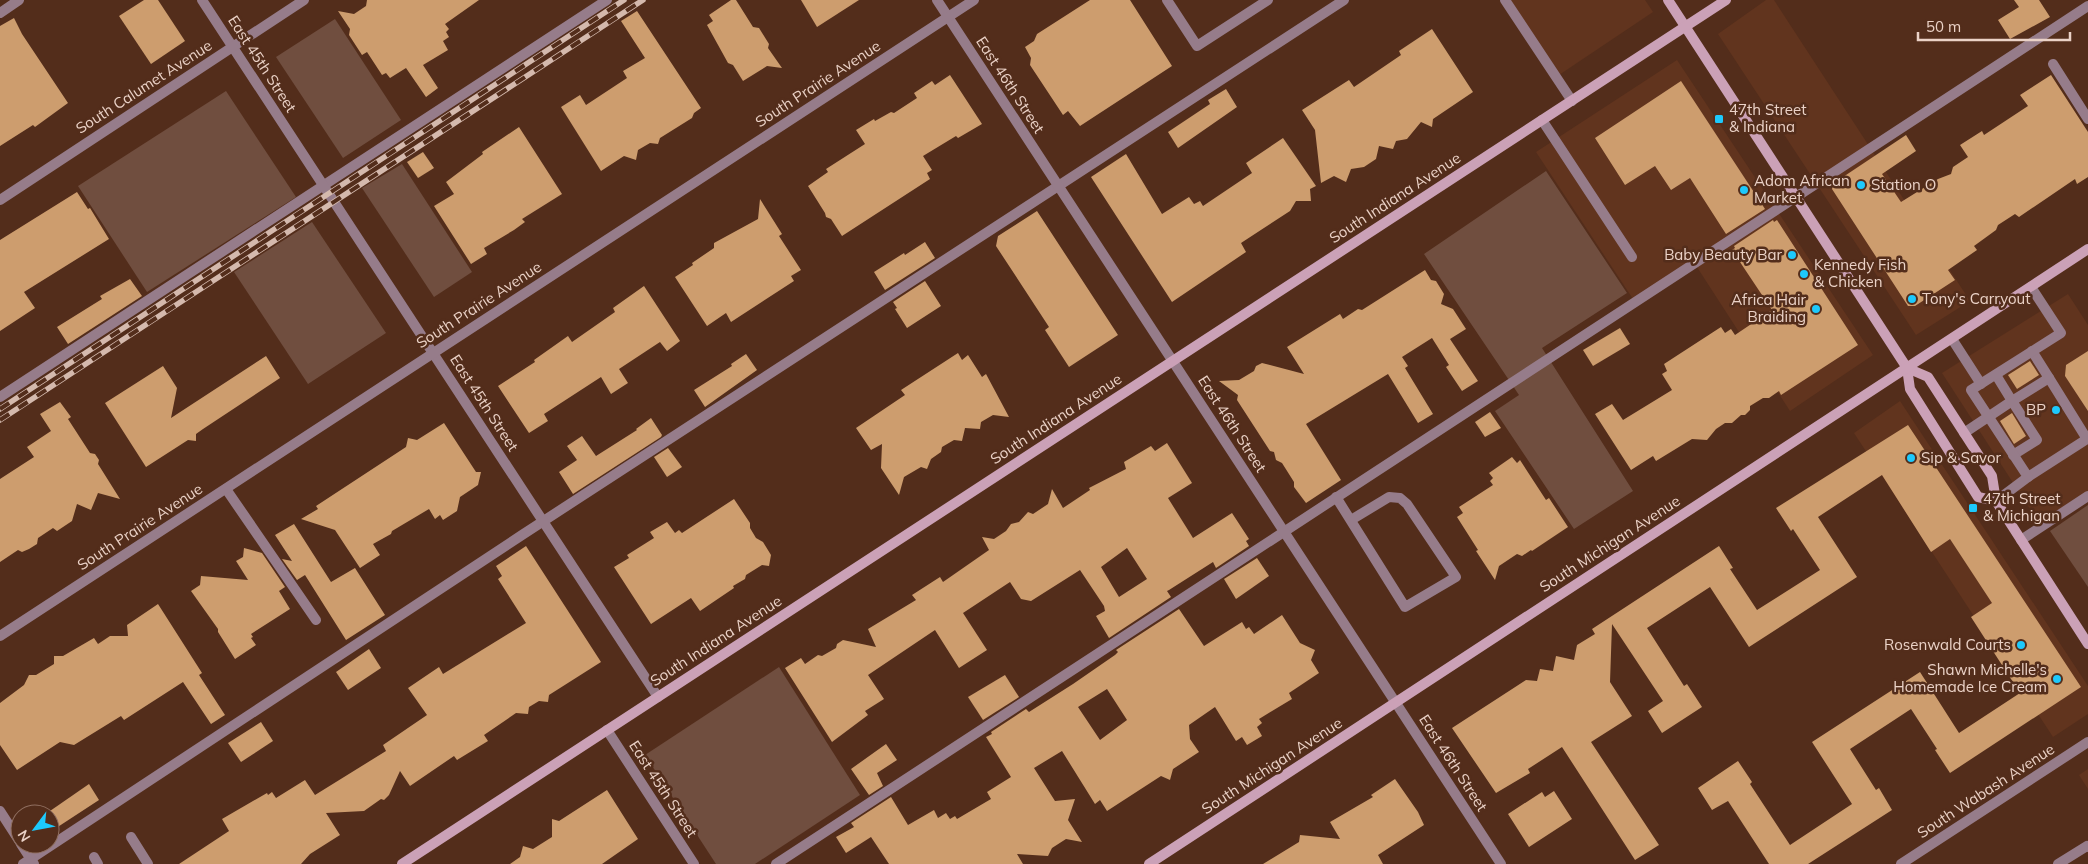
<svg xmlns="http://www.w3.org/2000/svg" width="2088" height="864" font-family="Mulish,sans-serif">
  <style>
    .built { fill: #61341e }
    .green { fill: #704e3f }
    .building { fill: #cd9d6e; fill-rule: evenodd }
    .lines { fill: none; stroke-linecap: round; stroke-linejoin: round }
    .lane { stroke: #967c8a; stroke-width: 10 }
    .street { stroke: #967c8a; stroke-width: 10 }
    .secondary { stroke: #cba1b7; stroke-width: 10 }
    .rail-casing { stroke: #d4b9ad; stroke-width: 5.5 }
    .rail { stroke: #532d1b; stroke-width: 4; stroke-dasharray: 11; stroke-linecap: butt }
    .poi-dot { fill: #1dc9fc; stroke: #532d1b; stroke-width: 2 }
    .labels { text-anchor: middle; stroke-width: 5; stroke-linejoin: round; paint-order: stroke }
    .street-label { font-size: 15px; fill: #ebd2c7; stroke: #532d1b }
    .poi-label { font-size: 15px; fill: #ebd2c7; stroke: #532d1b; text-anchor: start }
  </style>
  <rect width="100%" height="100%" fill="#532d1b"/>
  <g class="built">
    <polygon points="1505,0 1645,0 1653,12 1556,77"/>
    <polygon points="1766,0 1774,0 1970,301 1916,335 1718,34"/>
    <polygon points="1677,60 1873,355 1790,411 1695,264 1635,302 1536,152"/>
    <polygon points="2068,294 2088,325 2088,496 2041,526 1942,373"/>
    <polygon points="1900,401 2088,686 2088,714 2053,737 1854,433"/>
    <polygon points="2088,769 2088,789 2079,775"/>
  </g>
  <g class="green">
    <polygon points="335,19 401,120 343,158 276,57"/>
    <polygon points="226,91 296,197 147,292 78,186"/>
    <polygon points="402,164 472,272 434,297 362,188"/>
    <polygon points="1546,171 1627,293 1542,348 1633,491 1574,529 1495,411 1519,395 1424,254"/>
    <polygon points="312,222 386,333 308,384 234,272"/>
    <polygon points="2088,505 2088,587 2050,531"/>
    <polygon points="779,667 860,795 755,864 716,864 645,755"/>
  </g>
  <g class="building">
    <polygon points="144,0 158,0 185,41 151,64 119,16"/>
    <polygon points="367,0 479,0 445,24 449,29 446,32 449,37 443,41 448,50 423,65 438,88 426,97 406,68 390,78 386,73 382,75 367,52 362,55 349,35 350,29 338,11 354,14 366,6"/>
    <polygon points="731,0 736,0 753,27 759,28 769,44 768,48 782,68 767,66 743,81 733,65 728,63 707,25 713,21 709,15"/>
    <polygon points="801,0 859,0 817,27"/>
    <polygon points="1090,0 1130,0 1172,66 1080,126 1068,111 1063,115 1030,65 1031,58 1025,47 1034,41 1037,34"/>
    <polygon points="2014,0 2039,0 2050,17 2010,39 1998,20 2019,7"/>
    <polygon points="637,11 701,108 694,113 692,118 660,138 658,144 650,143 638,150 636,160 624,156 601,171 561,107 580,95 586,105 627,78 623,71 645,58 621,21"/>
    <polygon points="14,18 22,34 68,103 35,127 33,125 0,146 0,26"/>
    <polygon points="1432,29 1473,92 1433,119 1432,127 1421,122 1407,139 1396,141 1393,149 1379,146 1376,159 1364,167 1351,169 1346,182 1334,176 1321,183 1315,130 1302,110 1349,80 1354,87 1401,55 1399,51"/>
    <polygon points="950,75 982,124 958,138 956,136 923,156 932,170 927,173 930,179 842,236 831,219 826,217 825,213 808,186 828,172 826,169 865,144 856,130 874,119 875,121 891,112 894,113 917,98 914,93 932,81 935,85"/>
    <polygon points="2051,75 2088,132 2088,177 2077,184 2075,179 2019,217 2015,214 1998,225 1996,230 1974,246 1977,250 1948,270 1955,280 1915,306 1908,306 1832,189 1834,183 1906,135 1916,151 1882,174 1901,202 1938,179 1951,174 1953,167 1968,157 1960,145 1982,131 1984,135 2028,106 2020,95"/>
    <polygon points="1681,81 1765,209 1726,234 1690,178 1671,190 1655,166 1625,185 1595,138"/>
    <polygon points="1226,89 1237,107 1178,148 1168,132 1210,104 1208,100"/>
    <polygon points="519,127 562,194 522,219 525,222 514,230 484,248 487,254 471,264 434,206 454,194 446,182 483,154 482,152"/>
    <polygon points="1283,138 1316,186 1310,189 1311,201 1296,201 1290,211 1241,243 1246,252 1172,302 1091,177 1126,154 1162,214 1189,197 1194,204 1200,201 1203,206 1252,173 1246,163"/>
    <polygon points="423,152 434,168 418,178 407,162"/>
    <polygon points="77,192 88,209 90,208 109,239 24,292 35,308 0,331 0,240"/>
    <polygon points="760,199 782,234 779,236 801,270 791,276 794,281 731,322 726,313 707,326 675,277 693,265 692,263 714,248 714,243 758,219"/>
    <polygon points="1037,211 1118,335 1069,367 1045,330 1049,327 996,246 998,236"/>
    <polygon points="1773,220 1774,222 1777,220 1858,345 1781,395 1779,391 1769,398 1763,398 1750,406 1750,410 1745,415 1741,415 1732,423 1725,423 1716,429 1707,440 1692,439 1656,461 1653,456 1631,470 1595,414 1612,404 1623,420 1672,390 1662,374 1667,371 1664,364 1721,327 1725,333 1731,329 1735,335 1772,310 1732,250 1735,248 1734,246"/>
    <polygon points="925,242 935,258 885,290 874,272 904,253 905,255"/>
    <polygon points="1425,270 1431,280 1436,281 1444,294 1441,304 1453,309 1466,329 1450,339 1478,381 1462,391 1446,367 1449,365 1432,338 1402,357 1408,366 1405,368 1433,414 1418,423 1388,374 1306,424 1341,480 1306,503 1294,487 1294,482 1282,463 1276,460 1274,452 1270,451 1237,400 1238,395 1219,381 1239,380 1254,371 1256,366 1262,363 1304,374 1287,347 1340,314 1343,319 1358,309 1362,310"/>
    <polygon points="130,279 142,296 68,344 57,327 102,299 100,296"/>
    <polygon points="925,281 941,306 907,328 895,309 897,308 893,302"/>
    <polygon points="644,286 680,341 667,351 660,342 619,369 628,383 611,394 601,377 544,414 548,421 529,433 498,386 535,362 534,360 568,336 572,342 615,312 613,308"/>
    <polygon points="1620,328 1630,344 1593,366 1583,350"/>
    <polygon points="2088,351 2088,411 2065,376 2066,365"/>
    <polygon points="958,353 962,360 968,355 982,377 986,374 1009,417 993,415 981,422 980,429 965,428 962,441 954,440 942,447 941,452 931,459 927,469 921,467 904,477 899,495 881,468 882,444 871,450 856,428 905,395 901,390"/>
    <polygon points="746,354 757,370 705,407 694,390 732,366 731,364"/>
    <polygon points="266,356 280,378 203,429 196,434 196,441 188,440 146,467 105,403 163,366 177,388 171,418"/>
    <polygon points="2030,361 2039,375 2017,389 2008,375"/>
    <polygon points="60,402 71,417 68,419 90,453 95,454 99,460 98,464 120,499 98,493 91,510 77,504 72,521 57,531 53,528 38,538 37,544 29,549 22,552 18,550 0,562 0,479 34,457 27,447 51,431 40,414"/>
    <polygon points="1490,412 1501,428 1485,437 1475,422"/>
    <polygon points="2012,413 2026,436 2014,444 2000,421"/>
    <polygon points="651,418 662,435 661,437 573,494 559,472 577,460 567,446 582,436 596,456 637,430 636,429"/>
    <polygon points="444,423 476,472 481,472 478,485 460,497 457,511 443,520 440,515 435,519 429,509 392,531 391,534 373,544 380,555 360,568 335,530 301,519 318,509 316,506 406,447 408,438 417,440"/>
    <polygon points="1908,425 2081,687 1950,773 1935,750 1937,749 1911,709 1850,749 1876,790 1879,788 1892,810 1808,864 1769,864 1728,801 1712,810 1698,788 1738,761 1752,782 1750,784 1790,845 1852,804 1812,742 1920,672 1959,733 2020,693 1971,617 1992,603 1950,539 1931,552 1882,475 1818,517 1857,577 1749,647 1710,587 1647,628 1684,686 1687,684 1702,707 1662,733 1648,711 1663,701 1612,624 1610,682 1632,716 1591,742 1659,845 1635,860 1562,747 1528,769 1530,773 1496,793 1452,728 1526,680 1537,681 1540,669 1553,671 1556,656 1574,660 1577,645 1595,634 1592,629 1719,546 1733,568 1730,569 1757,610 1820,570 1793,529 1791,531 1776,508"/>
    <path d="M1167,443l25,40 -24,15 25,40 39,-25 17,26 -3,2 3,5 -33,22 -3,-6 -44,28 -2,1 4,6 -62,41 -13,-22 9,-5 -1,-5 -24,-36 -49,31 -10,-2 -11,-17 -47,31 24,37 -28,18 -24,-38 -67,45 16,24 -19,12 3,4 -36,27 -47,-74 16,-10 4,6 13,-9 4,1 14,-8 1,-4 6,-4 33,7 -8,-18 48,-29 -4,-5 28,-18 3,5 46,-32 -7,-13 12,2 12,-8 5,-7 8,-2 9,-10 5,2 15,-10 4,-15 11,19 27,-18 -1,-2 37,-19 -2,-7 27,-16 4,5zM1127,548l20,31 -28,18 -18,-30z"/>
    <polygon points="668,448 682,467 667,477 654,457"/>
    <polygon points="1512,457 1517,463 1520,460 1546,500 1549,498 1568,527 1532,551 1531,550 1522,556 1517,554 1499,566 1495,580 1476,551 1478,550 1457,517 1463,513 1459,507 1493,485 1490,481 1493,478 1489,473"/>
    <polygon points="734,499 750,523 750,528 756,538 763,542 771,555 769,566 762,565 746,575 745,579 733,586 734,588 700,611 691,598 651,624 614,567 629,558 627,555 654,538 650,532 667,522 675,533 679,530 682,533"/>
    <polygon points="294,524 331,582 355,568 385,615 346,640 305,575 297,580 282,559 292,561 275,535"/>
    <polygon points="526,546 601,662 549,695 548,702 539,701 529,707 528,714 516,713 484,735 488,741 457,760 454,756 410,786 400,771 389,795 384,800 381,799 364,811 326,813 340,835 310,854 301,864 179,864 229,831 222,819 267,793 268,795 272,792 276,798 305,780 315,795 386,751 383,745 427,715 408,688 439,667 443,674 526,623 498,579 502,576 496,566"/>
    <polygon points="244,548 262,553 285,587 279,591 290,609 251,634 253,637 251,638 256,645 235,659 218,632 218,629 191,591 200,585 201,576 248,580 236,561 243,557"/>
    <polygon points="1257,558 1269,576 1236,599 1224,579"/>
    <polygon points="158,604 202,673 199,675 225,715 211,724 183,682 124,720 121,716 74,745 60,742 17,770 0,745 0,703 24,685 29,675 36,675 54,664 54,656 63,656 94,638 98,644 110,636 128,636 127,625"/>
    <path d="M1179,609l25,37 38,-24 4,7 3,-2 5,7 28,-19 18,28 15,7 -4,10 8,13 -30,20 3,6 -33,20 3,4 -5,4 5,9 -15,9 -5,-8 -6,4 -21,-34 -26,18 1,14 9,13 -26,17 -3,11 -9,-4 -54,35 -7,-11 -5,4 -33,-53 -28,17 21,33 20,-2 -7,21 14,22 -16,-3 -14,9 -4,8 -31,-2 6,10h-134l-18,-27 -25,16 -10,-16 18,-10 -3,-4 40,-26 17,28 26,-15 4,8 8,-5 4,6 5,-3 2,3 34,-20 -4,-7 24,-15 -25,-40 6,-3 -1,-2 35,-23 3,3 44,-28 42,-29 3,-3 -2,-2zM1107,689l20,31 -27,20 -22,-33z"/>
    <polygon points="369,649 381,668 348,690 336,672"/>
    <polygon points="1005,675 1019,697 983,720 968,697"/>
    <polygon points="261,722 273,741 241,762 228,743"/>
    <polygon points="886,744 897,760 877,773 883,786 869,795 851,769"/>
    <polygon points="1395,779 1418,812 1424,825 1378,855 1383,864 1263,864 1299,842 1300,835 1340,839 1330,822 1373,797 1371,795"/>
    <polygon points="89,784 99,800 50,832 50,811"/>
    <polygon points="607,790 638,839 602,864 510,864 520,857 523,846 533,849 552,837 552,819 559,821"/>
    <polygon points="1554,791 1572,819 1529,847 1508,814 1542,792 1545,797"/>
  </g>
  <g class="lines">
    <g class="lane">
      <polyline points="1167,0 1197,46 1268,0"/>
      <polyline points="1505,0 1572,101"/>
      <polyline points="0,13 19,0"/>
      <polyline points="2053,64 2088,119"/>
      <polyline points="1542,120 1632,257"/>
      <polyline points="1952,339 1981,384"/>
      <polyline points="0,397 607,0"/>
      <polyline points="1964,433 2012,401 1996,375"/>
      <polyline points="2013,455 2037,440 2012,401 2049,378 2032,351"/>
      <polyline points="2028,477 2087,439 2049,378"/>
      <polyline points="226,489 316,620"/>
      <polyline points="1336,497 1405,607 1456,577 1407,504 1400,498 1389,497 1351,520"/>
      <polyline points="1996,501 2028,477 1971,390 2061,333 2031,287"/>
      <polyline points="2021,540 2088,496"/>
      <polyline points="131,837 148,864"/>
      <polyline points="94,857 98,864"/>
      <polyline points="23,864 522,535 1344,0"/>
      <polyline points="776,864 2088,6"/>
      <polyline points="2058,864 2087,846 2088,847"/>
    </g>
    <g class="street">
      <polyline points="202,0 658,697"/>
      <polyline points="937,0 1501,864"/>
      <polyline points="0,200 304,0"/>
      <polyline points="0,636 974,0"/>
      <polyline points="607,730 694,864"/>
      <polyline points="0,811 20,842"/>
      <polyline points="21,844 34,864"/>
      <polyline points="1901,864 2088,742"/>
    </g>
    <g class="secondary">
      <polyline points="1668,0 1907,368 1910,389 1978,497 1996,501"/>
      <polyline points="1907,368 1928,377 1992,476 1996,501 2088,644"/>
      <polyline points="402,864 1726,0"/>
      <polyline points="1149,864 2088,249"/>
    </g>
    <defs>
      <g id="rail">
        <polyline points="0,409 624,0"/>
        <polyline points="0,420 643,0"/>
      </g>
    </defs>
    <use href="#rail" class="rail-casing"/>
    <use href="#rail" class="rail"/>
  </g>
  <g class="poi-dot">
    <rect x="1714" y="114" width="10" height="10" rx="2.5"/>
    <circle cx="1861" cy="185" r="5"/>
    <circle cx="1744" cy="190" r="5"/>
    <circle cx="1792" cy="255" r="5"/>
    <circle cx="1804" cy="274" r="5"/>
    <circle cx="1912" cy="299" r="5"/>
    <circle cx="1816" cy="309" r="5"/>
    <circle cx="2056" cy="410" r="5"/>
    <circle cx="1911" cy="458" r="5"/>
    <rect x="1968" y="503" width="10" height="10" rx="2.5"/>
    <circle cx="2021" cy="645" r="5"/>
    <circle cx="2057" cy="679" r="5"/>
  </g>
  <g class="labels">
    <g class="street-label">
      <text transform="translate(262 64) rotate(57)" y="5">East 45th Street</text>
      <text transform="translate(818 84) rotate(-33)" y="5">South Prairie Avenue</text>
      <text transform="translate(1010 85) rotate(57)" y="5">East 46th Street</text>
      <text transform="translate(144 87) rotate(-33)" y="5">South Calumet Avenue</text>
      <text transform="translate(1395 198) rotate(-33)" y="5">South Indiana Avenue</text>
      <text transform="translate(479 305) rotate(-33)" y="5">South Prairie Avenue</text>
      <text transform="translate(484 403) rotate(57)" y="5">East 45th Street</text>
      <text transform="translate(1056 419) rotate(-33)" y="5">South Indiana Avenue</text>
      <text transform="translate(1232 424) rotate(57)" y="5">East 46th Street</text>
      <text transform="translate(140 527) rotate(-33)" y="5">South Prairie Avenue</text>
      <text transform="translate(1610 544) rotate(-33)" y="5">South Michigan Avenue</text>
      <text transform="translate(716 641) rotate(-33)" y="5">South Indiana Avenue</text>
      <text transform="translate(1453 763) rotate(57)" y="5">East 46th Street</text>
      <text transform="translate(1272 766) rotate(-33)" y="5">South Michigan Avenue</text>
      <text transform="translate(663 789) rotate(57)" y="5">East 45th Street</text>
      <text transform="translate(1986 791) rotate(-33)" y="5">South Wabash Avenue</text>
    </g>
    <g class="poi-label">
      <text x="1729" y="115">47th Street<tspan x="1729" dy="17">&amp; Indiana</tspan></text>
      <text x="1754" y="186">Adom African<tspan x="1754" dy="17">Market</tspan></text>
      <text x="1871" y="190">Station O</text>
      <text x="1782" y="260" text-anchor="end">Baby Beauty Bar</text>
      <text x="1814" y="270">Kennedy Fish<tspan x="1814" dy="17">&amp; Chicken</tspan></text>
      <text x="1922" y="304">Tony's Carryout</text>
      <text x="1806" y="305" text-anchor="end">Africa Hair<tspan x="1806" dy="17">Braiding</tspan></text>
      <text x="2046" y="415" text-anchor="end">BP</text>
      <text x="1921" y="463">Sip &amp; Savor</text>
      <text x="1983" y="504">47th Street<tspan x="1983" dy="17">&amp; Michigan</tspan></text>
      <text x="2011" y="650" text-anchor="end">Rosenwald Courts</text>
      <text x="2047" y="675" text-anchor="end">Shawn Michelle's<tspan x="2047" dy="17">Homemade Ice Cream</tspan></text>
    </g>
  </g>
  <g transform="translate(35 829) rotate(238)"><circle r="24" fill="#532d1b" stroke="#906f60"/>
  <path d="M0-4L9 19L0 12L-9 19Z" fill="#1dc9fc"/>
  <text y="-8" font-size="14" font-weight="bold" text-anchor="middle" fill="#ebd2c7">N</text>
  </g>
  <path d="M1918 32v8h152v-8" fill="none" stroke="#ebd2c7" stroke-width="2.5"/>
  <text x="1926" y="32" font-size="15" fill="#ebd2c7" stroke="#532d1b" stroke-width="4" paint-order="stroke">50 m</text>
</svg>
